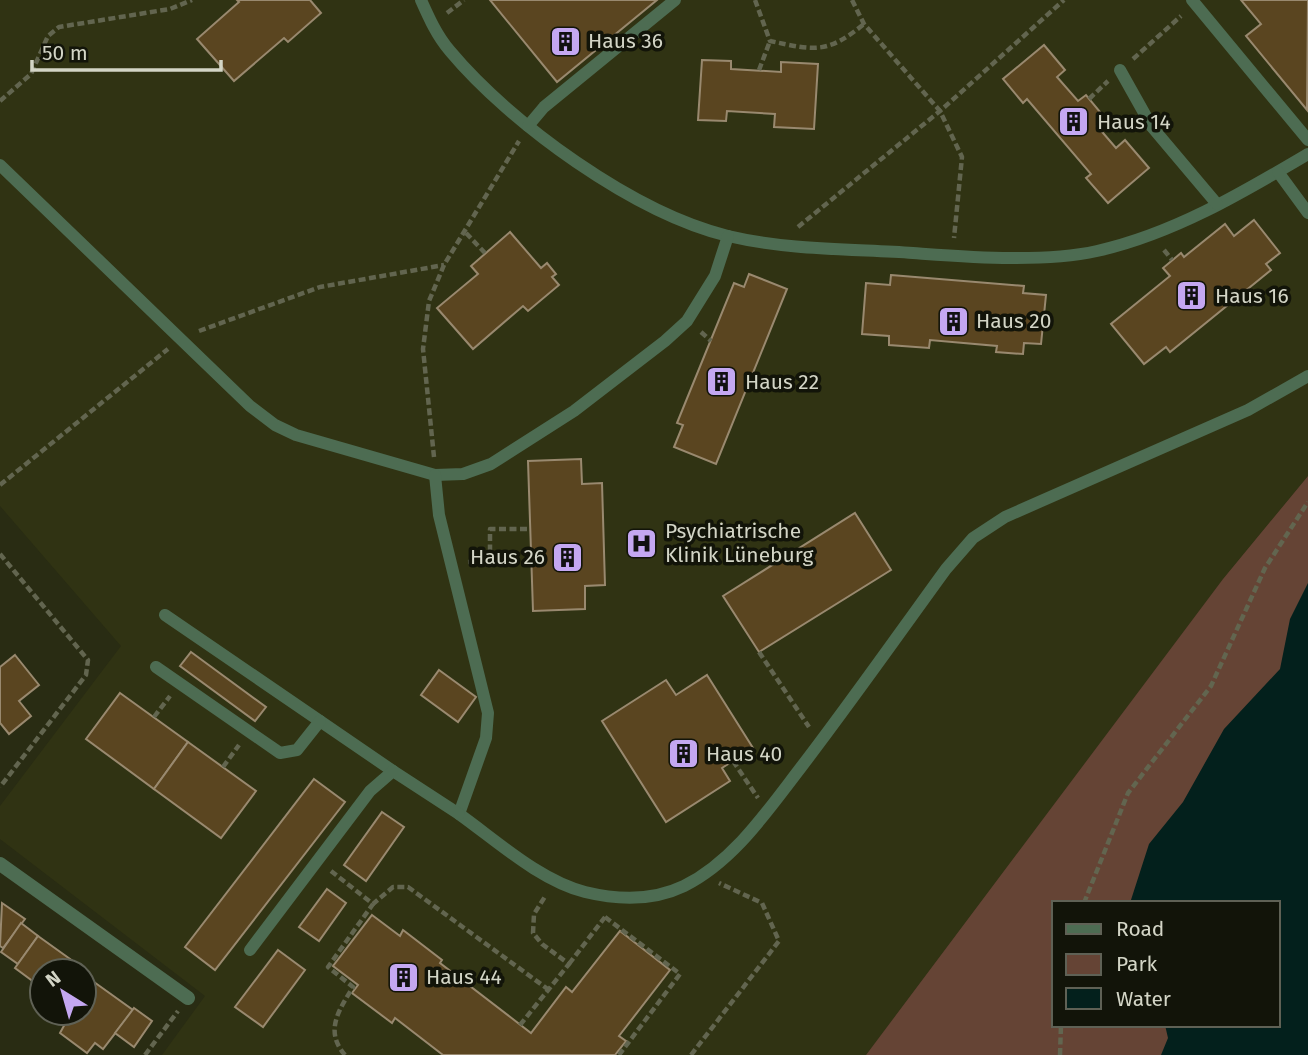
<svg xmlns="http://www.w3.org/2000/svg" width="1308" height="1055" font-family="'Fira Sans',sans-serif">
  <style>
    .built { fill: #303313 }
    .green { fill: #654435; fill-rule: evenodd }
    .water { fill: #03201c }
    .building { fill: #5a4520; stroke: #99896f; stroke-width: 2 }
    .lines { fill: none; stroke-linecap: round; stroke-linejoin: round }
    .path { stroke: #62654f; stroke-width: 4.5; stroke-dasharray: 7 3.5; stroke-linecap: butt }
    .service { stroke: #4d6c52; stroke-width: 12 }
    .minor { stroke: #4d6c52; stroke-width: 14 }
    .labels { text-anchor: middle; stroke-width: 7; stroke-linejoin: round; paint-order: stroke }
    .poi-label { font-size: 21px; fill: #d3d5c6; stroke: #121409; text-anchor: start }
  </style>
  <rect width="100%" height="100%" fill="#292c13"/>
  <polygon class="built" points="0,0 1308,0 1308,476 1223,579 866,1055 162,1055 205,996 0,839 0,806 121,646 0,506"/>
  <path class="green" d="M1308,476v579h-442l357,-476zM1054,903h224v122h-224z"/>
  <polygon class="water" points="1308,583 1308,1055 1161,1055 1168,1038 1165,1025 1278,1025 1278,903 1130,903 1149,844 1183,802 1224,729 1280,669 1290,619"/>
  <g class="building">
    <polygon points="237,0 310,0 321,13 288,42 284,38 234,81 197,39 239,2"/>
    <polygon points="490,0 657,0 557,82"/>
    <polygon points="1241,0 1308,0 1307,110 1246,36 1261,24"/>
    <polygon points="1044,45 1065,70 1057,77 1078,101 1086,95 1105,118 1097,126 1116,148 1125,140 1149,168 1108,203 1086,178 1091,174 1027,99 1023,103 1003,79"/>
    <polygon points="702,60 731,61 731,69 781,72 781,62 818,64 814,129 774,127 775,114 727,111 726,121 698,120"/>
    <polygon points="1254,220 1280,253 1266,264 1271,270 1170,352 1166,347 1144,364 1111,324 1170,276 1163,268 1181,253 1184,257 1225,224 1234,236"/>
    <polygon points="510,232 541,268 547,263 556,274 552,277 559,285 528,311 523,306 473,349 437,308 478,274 471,266"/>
    <polygon points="749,274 787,289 716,464 674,447 683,425 677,423 734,283 744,287"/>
    <polygon points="891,275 1024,286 1023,293 1046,295 1041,344 1024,343 1023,354 996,352 997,346 930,340 929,348 889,345 889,336 862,334 866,283 890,285"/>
    <polygon points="581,459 582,484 602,483 605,585 585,586 585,609 533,611 528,461"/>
    <polygon points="855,513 891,570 759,652 723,596"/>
    <polygon points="191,652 266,707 255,721 180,666"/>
    <polygon points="15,655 39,685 19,701 31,716 9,734 0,723 0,667"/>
    <polygon points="439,670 476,697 458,722 421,695"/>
    <polygon points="707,675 753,748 722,768 730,781 666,822 602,721 666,680 676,695"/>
    <polygon points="120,693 188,742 154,789 86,739"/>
    <polygon points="188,742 256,791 221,838 154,789"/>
    <polygon points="314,779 345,802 215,970 185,947"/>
    <polygon points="382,812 404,827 366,881 344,865"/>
    <polygon points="327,889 346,903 319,941 299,927"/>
    <polygon points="2,903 25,919 3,948 0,946"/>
    <polygon points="372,915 400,936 403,930 442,960 440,963 531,1033 566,987 572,992 620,931 670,970 619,1036 626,1041 615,1055 443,1055 395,1018 392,1023 352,993 358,985 333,966"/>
    <polygon points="21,923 38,936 18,964 1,952"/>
    <polygon points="38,936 77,964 72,971 42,971 42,988 15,968"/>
    <polygon points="278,950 305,970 263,1027 235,1007"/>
    <polygon points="94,982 133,1010 103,1049 95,1043 87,1053 60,1033 71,1013 84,1013 84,995"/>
    <polygon points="134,1008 152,1021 134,1047 115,1033"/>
  </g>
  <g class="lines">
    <g class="path">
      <path d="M755,0l15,41c44,9 56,14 94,-17"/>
      <polyline points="852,0 864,24 940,111 962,157 954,238"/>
      <polyline points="447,13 464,0"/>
      <polyline points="1133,59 1181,16"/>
      <polyline points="759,70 770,41"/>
      <polyline points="1089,99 1108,81"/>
      <polyline points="0,101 31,74 48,36 59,27 170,9 192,0"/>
      <polyline points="798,227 940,111 1064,0"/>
      <polyline points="466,233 485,253"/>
      <polyline points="1164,250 1172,260"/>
      <polyline points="199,331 320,287 444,265"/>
      <polyline points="701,332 711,341"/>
      <polyline points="434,457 423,349 429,301 444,265 519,141"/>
      <polyline points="0,485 168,349"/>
      <polyline points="0,554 88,660 86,675 0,787"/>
      <polyline points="468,562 490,561 490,529 530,529"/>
      <polyline points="759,652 809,727"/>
      <polyline points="154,717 170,696"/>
      <polyline points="733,761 758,798"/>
      <polyline points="223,767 239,745"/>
      <polyline points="331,871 373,904 393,887 408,887 549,990"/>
      <polyline points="1084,903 1128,793 1211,686 1265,568 1308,502"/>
      <polyline points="605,917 680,974 619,1055"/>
      <polyline points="569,964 605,917"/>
      <polyline points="520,1025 569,964 542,944 533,933 534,914 546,895"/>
      <polyline points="145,1055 178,1011"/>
      <path d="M345,1055c-21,-24 -6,-45 8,-68l-25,-20 45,-63"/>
      <polyline points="691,1055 779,941 762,903 719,883"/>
      <polyline points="1060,1055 1061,1025"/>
    </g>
    <g class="service">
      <path d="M421,0c8,18 16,36 29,51 61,73 184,162 278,185 59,14 124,13 185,17 57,4 129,10 184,-2 76,-17 145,-58 211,-97"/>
      <polyline points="1192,0 1308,140"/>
      <polyline points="1120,70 1152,127 1217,204"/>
      <polyline points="528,126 544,107 675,0"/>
      <polyline points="0,165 250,406 275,425 296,435 435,475 463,474 491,464 574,411 665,341 687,321 715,276 728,236"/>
      <polyline points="1278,172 1308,213"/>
      <path d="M435,475l4,40 49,198 -2,25 -27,76c38,27 80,66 126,78 33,8 68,9 99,-6 50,-25 84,-76 118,-120 49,-64 96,-131 144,-197l27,-31 32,-21 243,-107 60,-34"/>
      <polyline points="165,615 393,771"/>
      <polyline points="156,667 280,753 297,750 320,721"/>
      <polyline points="250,950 370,791 393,771 459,814"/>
    </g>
    <polyline class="minor" points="0,864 188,998"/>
  </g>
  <defs>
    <symbol id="building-square" viewBox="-11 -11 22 22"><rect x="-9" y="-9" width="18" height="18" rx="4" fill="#c4a7f1" stroke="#121409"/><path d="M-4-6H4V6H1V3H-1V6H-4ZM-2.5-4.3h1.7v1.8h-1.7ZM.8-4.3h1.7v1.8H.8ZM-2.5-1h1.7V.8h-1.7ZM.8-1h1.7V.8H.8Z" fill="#111"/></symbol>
    <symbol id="hospital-square" viewBox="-11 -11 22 22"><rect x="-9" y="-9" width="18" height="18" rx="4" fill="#c4a7f1" stroke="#121409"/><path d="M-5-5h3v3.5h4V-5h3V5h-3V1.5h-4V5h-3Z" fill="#111"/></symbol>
  </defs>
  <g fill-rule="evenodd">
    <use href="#building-square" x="548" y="24" width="35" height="35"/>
    <use href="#building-square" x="1056" y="104" width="35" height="35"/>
    <use href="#building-square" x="1174" y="278" width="35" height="35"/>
    <use href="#building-square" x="936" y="304" width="35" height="35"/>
    <use href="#building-square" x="704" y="364" width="35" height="35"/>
    <use href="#hospital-square" x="624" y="526" width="35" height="35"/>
    <use href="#building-square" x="550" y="540" width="35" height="35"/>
    <use href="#building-square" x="666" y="736" width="35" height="35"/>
    <use href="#building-square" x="386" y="960" width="35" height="35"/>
  </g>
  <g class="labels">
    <g class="poi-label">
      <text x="588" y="48">Haus 36</text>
      <text x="1097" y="129">Haus 14</text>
      <text x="1215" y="303">Haus 16</text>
      <text x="976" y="328">Haus 20</text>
      <text x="745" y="389">Haus 22</text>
      <text x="665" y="538">Psychiatrische<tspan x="665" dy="24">Klinik Lüneburg</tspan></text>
      <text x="545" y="564" text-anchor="end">Haus 26</text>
      <text x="706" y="761">Haus 40</text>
      <text x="426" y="984">Haus 44</text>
    </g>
  </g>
  <rect x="1052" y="901" width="228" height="126" fill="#121409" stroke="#5f6155" stroke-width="2"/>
  <rect x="1066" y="924" width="35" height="10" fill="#4d6c52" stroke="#5f6155" stroke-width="2"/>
  <text x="1116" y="936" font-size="21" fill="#d3d5c6">Road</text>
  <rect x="1066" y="954" width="35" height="21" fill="#654435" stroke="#5f6155" stroke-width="2"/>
  <text x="1116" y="971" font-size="21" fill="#d3d5c6">Park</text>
  <rect x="1066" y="988" width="35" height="21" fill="#03201c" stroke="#5f6155" stroke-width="2"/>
  <text x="1116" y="1006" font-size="21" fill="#d3d5c6">Water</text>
  <g transform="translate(63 992) rotate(323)"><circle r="33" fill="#121409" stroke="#5f6155" stroke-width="2"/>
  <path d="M0-5L12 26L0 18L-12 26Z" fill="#c4a7f1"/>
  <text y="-10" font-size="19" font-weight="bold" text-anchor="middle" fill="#d3d5c6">N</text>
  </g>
  <path d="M32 60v10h189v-10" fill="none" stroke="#d3d5c6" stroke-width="3.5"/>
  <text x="42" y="60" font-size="21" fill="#d3d5c6" stroke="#121409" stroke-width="5" paint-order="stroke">50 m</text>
</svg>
